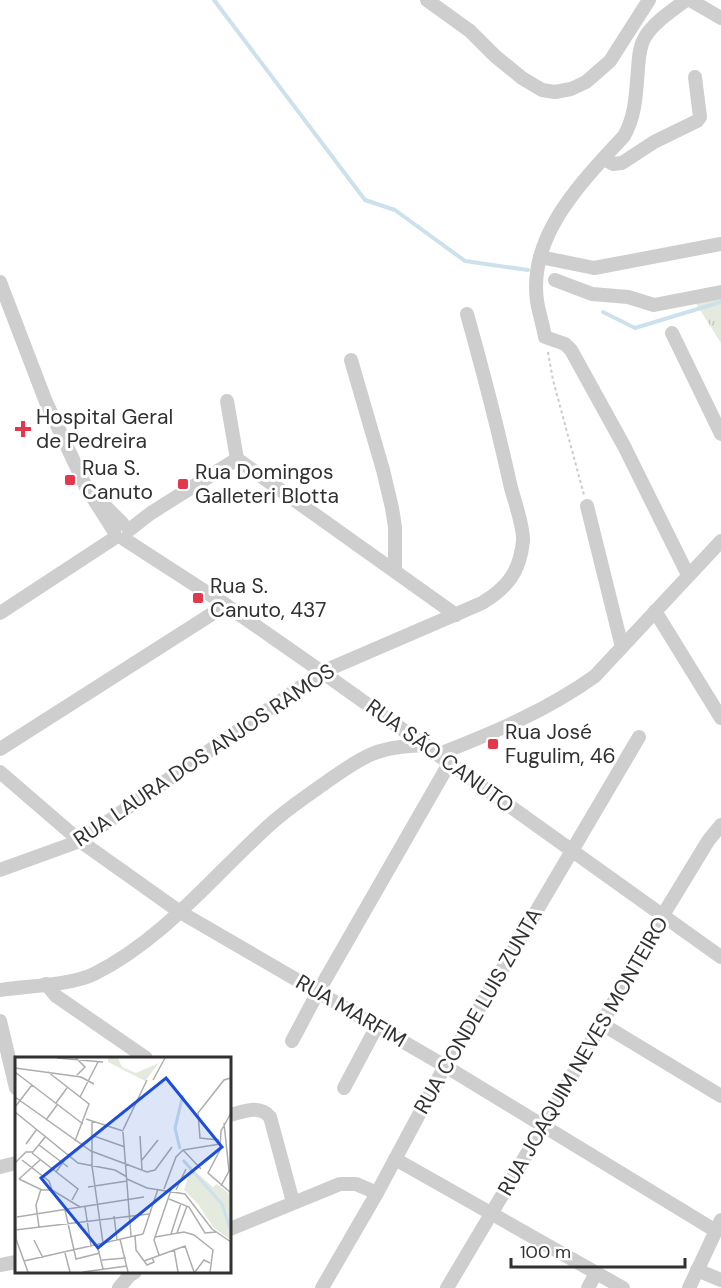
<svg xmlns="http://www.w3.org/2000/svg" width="721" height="1288" font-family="'DM Sans',sans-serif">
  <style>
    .grass { fill: url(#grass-tufts) }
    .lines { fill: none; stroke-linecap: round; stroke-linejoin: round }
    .stream { stroke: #cce1ec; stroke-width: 4 }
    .path { stroke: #cbcbcb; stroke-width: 2; stroke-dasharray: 3 3; stroke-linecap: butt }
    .minor { stroke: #cecece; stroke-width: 14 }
    .poi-dot { fill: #e3384b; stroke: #fff; stroke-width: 2 }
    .labels { text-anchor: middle; stroke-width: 6; stroke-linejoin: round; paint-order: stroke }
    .poi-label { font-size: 21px; fill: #313131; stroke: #fff; text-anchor: start }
    .street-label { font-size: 21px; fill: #313131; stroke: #fff }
    .inset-river { fill: none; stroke: #cce1ec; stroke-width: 3 }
    .inset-road { fill: none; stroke: #adadad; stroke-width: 1.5 }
    .view { fill: #1d4ed8; fill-opacity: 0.15; stroke: #1d4ed8; stroke-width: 3 }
    .inset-edge { fill: none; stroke: #313131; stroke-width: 3 }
  </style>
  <defs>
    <pattern id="grass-tufts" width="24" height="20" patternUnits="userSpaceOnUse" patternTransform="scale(1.5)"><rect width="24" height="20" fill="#e4eadd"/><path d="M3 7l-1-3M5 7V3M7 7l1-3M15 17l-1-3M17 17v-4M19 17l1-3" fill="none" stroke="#c4c9be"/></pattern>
  </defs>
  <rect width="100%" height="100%" fill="#fff"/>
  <polygon class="grass" points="721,296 721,343 695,302"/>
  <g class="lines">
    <g class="stream">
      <polyline points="214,0 365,200 395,210 465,261 528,270"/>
      <polyline points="603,312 635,328 721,302"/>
    </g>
    <polyline class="path" points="548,352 553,380 584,495"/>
    <g class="minor">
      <polyline points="427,0 470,31 495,56 522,78 542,90 555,92 571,89 586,82 610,61 649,0"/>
      <path d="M686,0c-14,11 -32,22 -41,37 -6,10 -6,21 -7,32 -2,23 -2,46 -14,67 -41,45 -96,98 -87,165 2,12 6,24 8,36l20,7 6,6 53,96 64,129"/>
      <polyline points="690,0 721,18"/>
      <polyline points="604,159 613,164 622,163 654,142 697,121 700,117 695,77"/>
      <polyline points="540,257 594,268 721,244"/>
      <polyline points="555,280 592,294 628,297 654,305 721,292"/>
      <polyline points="0,282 46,402 86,487 114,531"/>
      <polyline points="672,333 721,434"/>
      <polyline points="351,360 383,470 392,508 395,527 395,569"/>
      <polyline points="227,401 237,459"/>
      <polyline points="237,459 456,615"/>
      <polyline points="104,505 123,524"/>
      <polyline points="587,506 622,647"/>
      <polyline points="129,530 151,513 237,459"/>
      <polyline points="124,539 226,605 322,672 721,957"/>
      <polyline points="655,611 721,718"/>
      <polyline points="0,613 116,537"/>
      <polyline points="0,749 226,605"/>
      <path d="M439,754c54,-21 109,-44 156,-78l126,-135"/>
      <polyline points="0,772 80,841 180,912 445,1066 716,1231"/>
      <path d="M0,870l80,-29 242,-169 160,-69c25,-15 38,-31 41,-62 1,-13 -8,-39 -12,-53 -13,-59 -28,-117 -44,-174"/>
      <polyline points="46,984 56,996 146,1058"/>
      <path d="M0,990c26,-4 72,-5 94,-16 72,-36 121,-101 180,-153 16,-14 34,-26 51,-38 15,-10 30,-22 47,-29 17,-7 35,-8 54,-9"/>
      <polyline points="0,1021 16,1088"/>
      <polyline points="602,1024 721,1096"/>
      <polyline points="292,1041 318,992 450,762"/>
      <polyline points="344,1088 377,1026"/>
      <path d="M230,1115c13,-3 29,-11 40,2l23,85"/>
      <polyline points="395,1159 623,1288"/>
      <polyline points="0,1167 16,1163"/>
      <polyline points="230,1229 340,1184 356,1184 377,1193"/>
      <polyline points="0,1265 16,1262"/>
      <polyline points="697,1270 721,1280"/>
      <polyline points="119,1288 129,1276 135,1272"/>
      <polyline points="322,1288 377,1193 445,1066 639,737"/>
      <polyline points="447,1288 544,1125 663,915 708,841 721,825"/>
      <polyline points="588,1288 596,1273"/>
      <polyline points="689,1288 721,1220"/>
    </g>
  </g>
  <g class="poi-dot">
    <path d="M20 420h6v6h6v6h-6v6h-6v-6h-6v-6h6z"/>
    <rect x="64" y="474" width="12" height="12" rx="3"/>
    <rect x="177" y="478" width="12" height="12" rx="3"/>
    <rect x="192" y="592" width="12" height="12" rx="3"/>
    <rect x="487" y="738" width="12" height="12" rx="3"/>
  </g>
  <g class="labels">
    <g class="poi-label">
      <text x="36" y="424">Hospital Geral<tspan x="36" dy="24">de Pedreira</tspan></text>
      <text x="82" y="475">Rua S.<tspan x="82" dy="24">Canuto</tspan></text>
      <text x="195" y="479">Rua Domingos<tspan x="195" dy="24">Galleteri Blotta</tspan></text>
      <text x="210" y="593">Rua S.<tspan x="210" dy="24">Canuto, 437</tspan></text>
      <text x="505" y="739">Rua José<tspan x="505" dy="24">Fugulim, 46</tspan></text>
    </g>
    <g class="street-label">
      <text transform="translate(204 755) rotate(-34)" y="7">RUA LAURA DOS ANJOS RAMOS</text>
      <text transform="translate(440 756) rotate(36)" y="7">RUA SÃO CANUTO</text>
      <text transform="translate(351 1011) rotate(30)" y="7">RUA MARFIM</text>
      <text transform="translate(478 1011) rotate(-60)" y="7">RUA CONDE LUIS ZUNTA</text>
      <text transform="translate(583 1056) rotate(-60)" y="7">RUA JOAQUIM NEVES MONTEIRO</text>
    </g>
  </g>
  <g transform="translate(15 1057)">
    <rect width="216" height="216" fill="#fff"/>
    <path d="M93,1h10l4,9 14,6 23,-10 -14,18 -37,-19zM176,111l22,19 4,-3 14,11v45l-17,-12 -16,-24 -14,-14z" fill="#e4eadd"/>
    <path class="inset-river" d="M165,92l-5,-21 8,-33M168,103l39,44 9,27"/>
    <path class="inset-road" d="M42,1l46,4M61,1l9,9 -8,8M0,11l66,9 13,7M0,15l68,52M33,15l41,32 -14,37M138,23l12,-22M0,40l76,54 56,21 8,-2 17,-23M65,40l18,-35M41,46l11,-15M0,50l17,-22M0,55l63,51 37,7 12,7M216,56l-10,18 -1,19 -12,23 23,20M71,62l37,12M31,63l11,-15M77,64v45l11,77M108,73l24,-50M108,75l8,104M76,78l34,12M125,79l2,34M204,83l-19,-2 -2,-25 26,-33 7,-2M11,87l11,-15M24,88l29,22M168,93l37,-6M168,93l18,19M17,96l46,36 -6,11M7,103l27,21 3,9 28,17M127,103l16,-20M0,106l11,-11h7l13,-16M41,115l13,-18M4,122l23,11h10M4,122l21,-19M112,122l20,9 38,6 27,35 19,13M0,125l1,57 12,33M206,129l8,-15 -5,-48M73,130l39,-6M149,132l12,-32 7,-7M161,133l10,-21M154,142l20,8 16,26 11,-1M70,150l6,39M50,153l11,49 24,-6M99,159l3,24M2,160l127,-20M24,170l-3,-22 5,-16M0,173l134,-16M162,176l10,-27M128,177l15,-45M156,177l10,-31M120,178l1,15 11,15 7,-3 -2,-4M140,180l29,-5 10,3 19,15 -3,22M105,182l8,33M19,183l9,18M82,187l6,25M159,192l4,23M50,196l5,19M144,198l-5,-15 17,-50M87,203l24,-2M9,204l119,-27M129,204l41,-15 9,26M68,215l44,-6M180,215l9,-12 6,3"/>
    <path class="view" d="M151,21l56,69 -124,101 -57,-70z"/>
    <rect width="216" height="216" class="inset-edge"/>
  </g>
  <path d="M511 1258v9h174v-9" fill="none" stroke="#313131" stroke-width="3"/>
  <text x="520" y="1258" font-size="18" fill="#313131" stroke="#ffffff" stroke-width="4.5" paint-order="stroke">100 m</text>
</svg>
